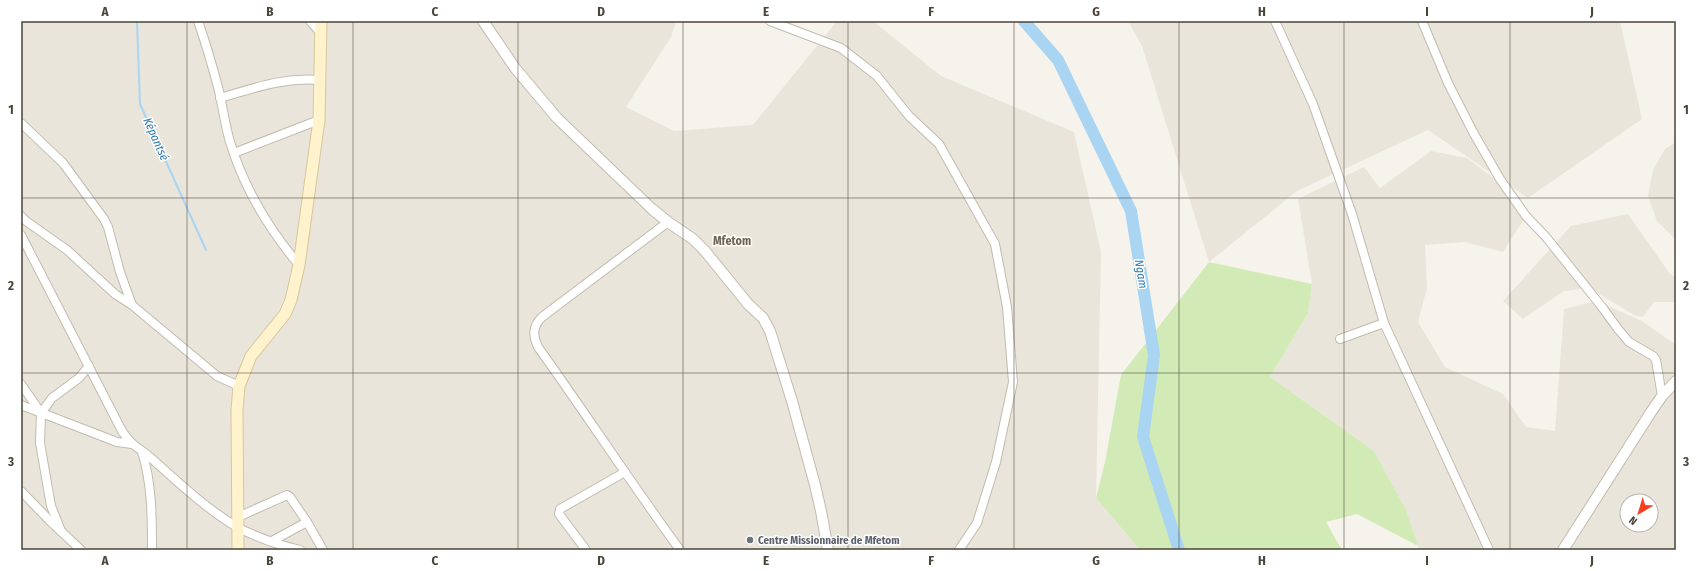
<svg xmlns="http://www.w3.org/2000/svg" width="1697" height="571" font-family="'Fira Sans Condensed',sans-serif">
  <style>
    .residential { fill: #eae5da; fill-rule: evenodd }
    .green { fill: #d2eab5 }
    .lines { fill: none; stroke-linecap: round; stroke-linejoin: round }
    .stream { stroke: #a9d4f2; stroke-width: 2 }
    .river { stroke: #a9d4f2; stroke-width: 12 }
    .minor-casing { stroke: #c2bbae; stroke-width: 10 }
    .tertiary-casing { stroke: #c2bbae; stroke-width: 12 }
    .secondary-casing { stroke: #d6c79b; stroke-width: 13 }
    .minor { stroke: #fff; stroke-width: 8 }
    .tertiary { stroke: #fff; stroke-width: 10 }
    .secondary { stroke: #fff3cd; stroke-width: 11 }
    .grid { fill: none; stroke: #4b4439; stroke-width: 1; stroke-opacity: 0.55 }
    .worship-dot { fill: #6b7280; stroke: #fff; stroke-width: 1.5 }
    .labels { text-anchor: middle; stroke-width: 3; stroke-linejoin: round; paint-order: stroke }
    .worship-label { font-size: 11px; font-weight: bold; fill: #5b616d; stroke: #fff; text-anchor: start }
    .water-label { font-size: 12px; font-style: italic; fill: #2e7ab2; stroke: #fff }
    .neighbourhood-label { font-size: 12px; font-weight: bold; fill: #6e6250; stroke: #fff }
    .neatline { fill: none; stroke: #4b4439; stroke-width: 1.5 }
    .grid-label { font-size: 13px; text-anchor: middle; font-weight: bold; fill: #4b4439 }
  </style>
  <rect width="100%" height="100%" fill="#f6f3ec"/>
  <g class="residential">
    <polygon points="21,21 676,21 671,37 626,107 674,131 753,125 837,21 873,21 941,76 1074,132 1101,252 1096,498 1140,550 21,550"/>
    <polygon points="1128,21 1620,21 1642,119 1528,198 1428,130 1297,191 1209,262 1142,46"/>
    <polygon points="1676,142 1676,240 1657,221 1648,196 1653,170 1665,149"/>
    <path d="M1431,151l36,7 41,31 18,27 -23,36 -38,-10 -40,3 2,42 -9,35 27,45 58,27 23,33 29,4 9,-122 33,-8 45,20 34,24v205h-257l-13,-40 -32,-59 -104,-74 38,-64 4,-29 -14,-85 66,-32 16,21zM1627,501h24v24h-24z"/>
    <polygon points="1628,214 1670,274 1676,277 1676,302 1654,302 1643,317 1636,316 1589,288 1564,291 1523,319 1503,301 1571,226"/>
  </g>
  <polygon class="green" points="1209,262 1312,284 1308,313 1270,377 1374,451 1406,510 1418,546 1357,514 1326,522 1342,550 1140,550 1096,498 1105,462 1121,375"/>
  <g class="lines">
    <polyline class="stream" points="137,21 140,104 206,250"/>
    <polyline class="river" points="1024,21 1058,60 1131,211 1154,355 1143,437 1179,550"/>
    <defs>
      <g id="minor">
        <path d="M198,21c8,23 15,47 21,70 4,17 6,34 11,51 14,46 38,86 69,123"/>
        <polyline points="310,21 321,33"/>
        <polyline points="770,21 841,48 877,76 909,116 939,144 995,244 1007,307 1013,382 996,462 977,523 959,550"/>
        <polyline points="1275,21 1313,104 1352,214 1384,323 1489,550"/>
        <polyline points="1422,21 1448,83 1473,132 1500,179 1526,216 1546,237 1602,307 1618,329 1629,342 1653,356 1656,360 1662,396"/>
        <path d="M220,98c35,-10 63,-21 100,-18"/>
        <polyline points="21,123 63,163 104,219 108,227 120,272 132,305"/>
        <polyline points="234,153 319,120"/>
        <polyline points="21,216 26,221 67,250 115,294 132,305 217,376 239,386"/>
        <path d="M668,222l-126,95c-10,10 -9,19 -4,30 48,67 93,136 142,203"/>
        <path d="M21,235l101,196c10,15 16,16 29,27 27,24 54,50 86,69 19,10 42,18 63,23"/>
        <polyline points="1340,339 1384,323"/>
        <polyline points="21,384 41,413 40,443 51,506 61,531"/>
        <polyline points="21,405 117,442 132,444"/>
        <polyline points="41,413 52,398 79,378 89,366"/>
        <path d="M142,452c10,31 10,65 10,98"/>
        <polyline points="21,491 49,520 81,550"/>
        <polyline points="238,517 287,495 290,497 307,522 323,550"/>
        <polyline points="272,541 307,522"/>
        <polyline points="586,550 559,514 560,509 625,472"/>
      </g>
      <g id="tertiary">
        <polyline points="483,21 515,68 557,118 652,209 668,222 693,239 705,251 748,304 763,318 770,331 792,401 815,485 821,511 828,550"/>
        <polyline points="1563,550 1651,412 1662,396 1676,381"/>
      </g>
      <polyline id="secondary" points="238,550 237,410 239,386 251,356 285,314 291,300 299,265 319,120 321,21"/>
    </defs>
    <use href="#minor" class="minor-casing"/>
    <use href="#tertiary" class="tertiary-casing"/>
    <use href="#secondary" class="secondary-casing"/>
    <use href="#minor" class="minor"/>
    <use href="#tertiary" class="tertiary"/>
    <use href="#secondary" class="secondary"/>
  </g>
  <path class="grid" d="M187,21v529M353,21v529M518,21v529M683,21v529M848,21v529M1014,21v529M1179,21v529M1344,21v529M1510,21v529M21,198h1655M21,373h1655"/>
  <circle class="worship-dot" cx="750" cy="540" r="4"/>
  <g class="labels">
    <g class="worship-label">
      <text x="758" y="544">Centre Missionnaire de Mfetom</text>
    </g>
    <g class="water-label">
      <text transform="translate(156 139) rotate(66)" y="4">Képantsé</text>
      <text transform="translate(1141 274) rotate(81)" y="4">Ngam</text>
    </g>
    <g class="neighbourhood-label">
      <text x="732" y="245">Mfetom</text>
    </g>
  </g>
  <rect width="1697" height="571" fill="none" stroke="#ffffff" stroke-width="44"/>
  <g transform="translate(1639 513) rotate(218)"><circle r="19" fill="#ffffff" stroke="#b7b4b0"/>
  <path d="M0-3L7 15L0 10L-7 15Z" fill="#fc3f1d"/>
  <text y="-6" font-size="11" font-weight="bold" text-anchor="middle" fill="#4b4439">N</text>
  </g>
  <rect x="22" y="22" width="1653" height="527" class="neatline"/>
  <g class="grid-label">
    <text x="105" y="16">A</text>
    <text x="270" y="16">B</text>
    <text x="435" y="16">C</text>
    <text x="601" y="16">D</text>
    <text x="766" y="16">E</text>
    <text x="931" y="16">F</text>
    <text x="1096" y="16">G</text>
    <text x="1262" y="16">H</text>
    <text x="1427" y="16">I</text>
    <text x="1592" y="16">J</text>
    <text x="11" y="114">1</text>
    <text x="1686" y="114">1</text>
    <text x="11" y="290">2</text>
    <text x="1686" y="290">2</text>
    <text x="11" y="466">3</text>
    <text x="1686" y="466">3</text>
    <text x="105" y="565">A</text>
    <text x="270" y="565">B</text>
    <text x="435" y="565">C</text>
    <text x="601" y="565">D</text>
    <text x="766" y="565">E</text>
    <text x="931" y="565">F</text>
    <text x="1096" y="565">G</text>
    <text x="1262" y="565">H</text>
    <text x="1427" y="565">I</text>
    <text x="1592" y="565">J</text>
  </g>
</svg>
